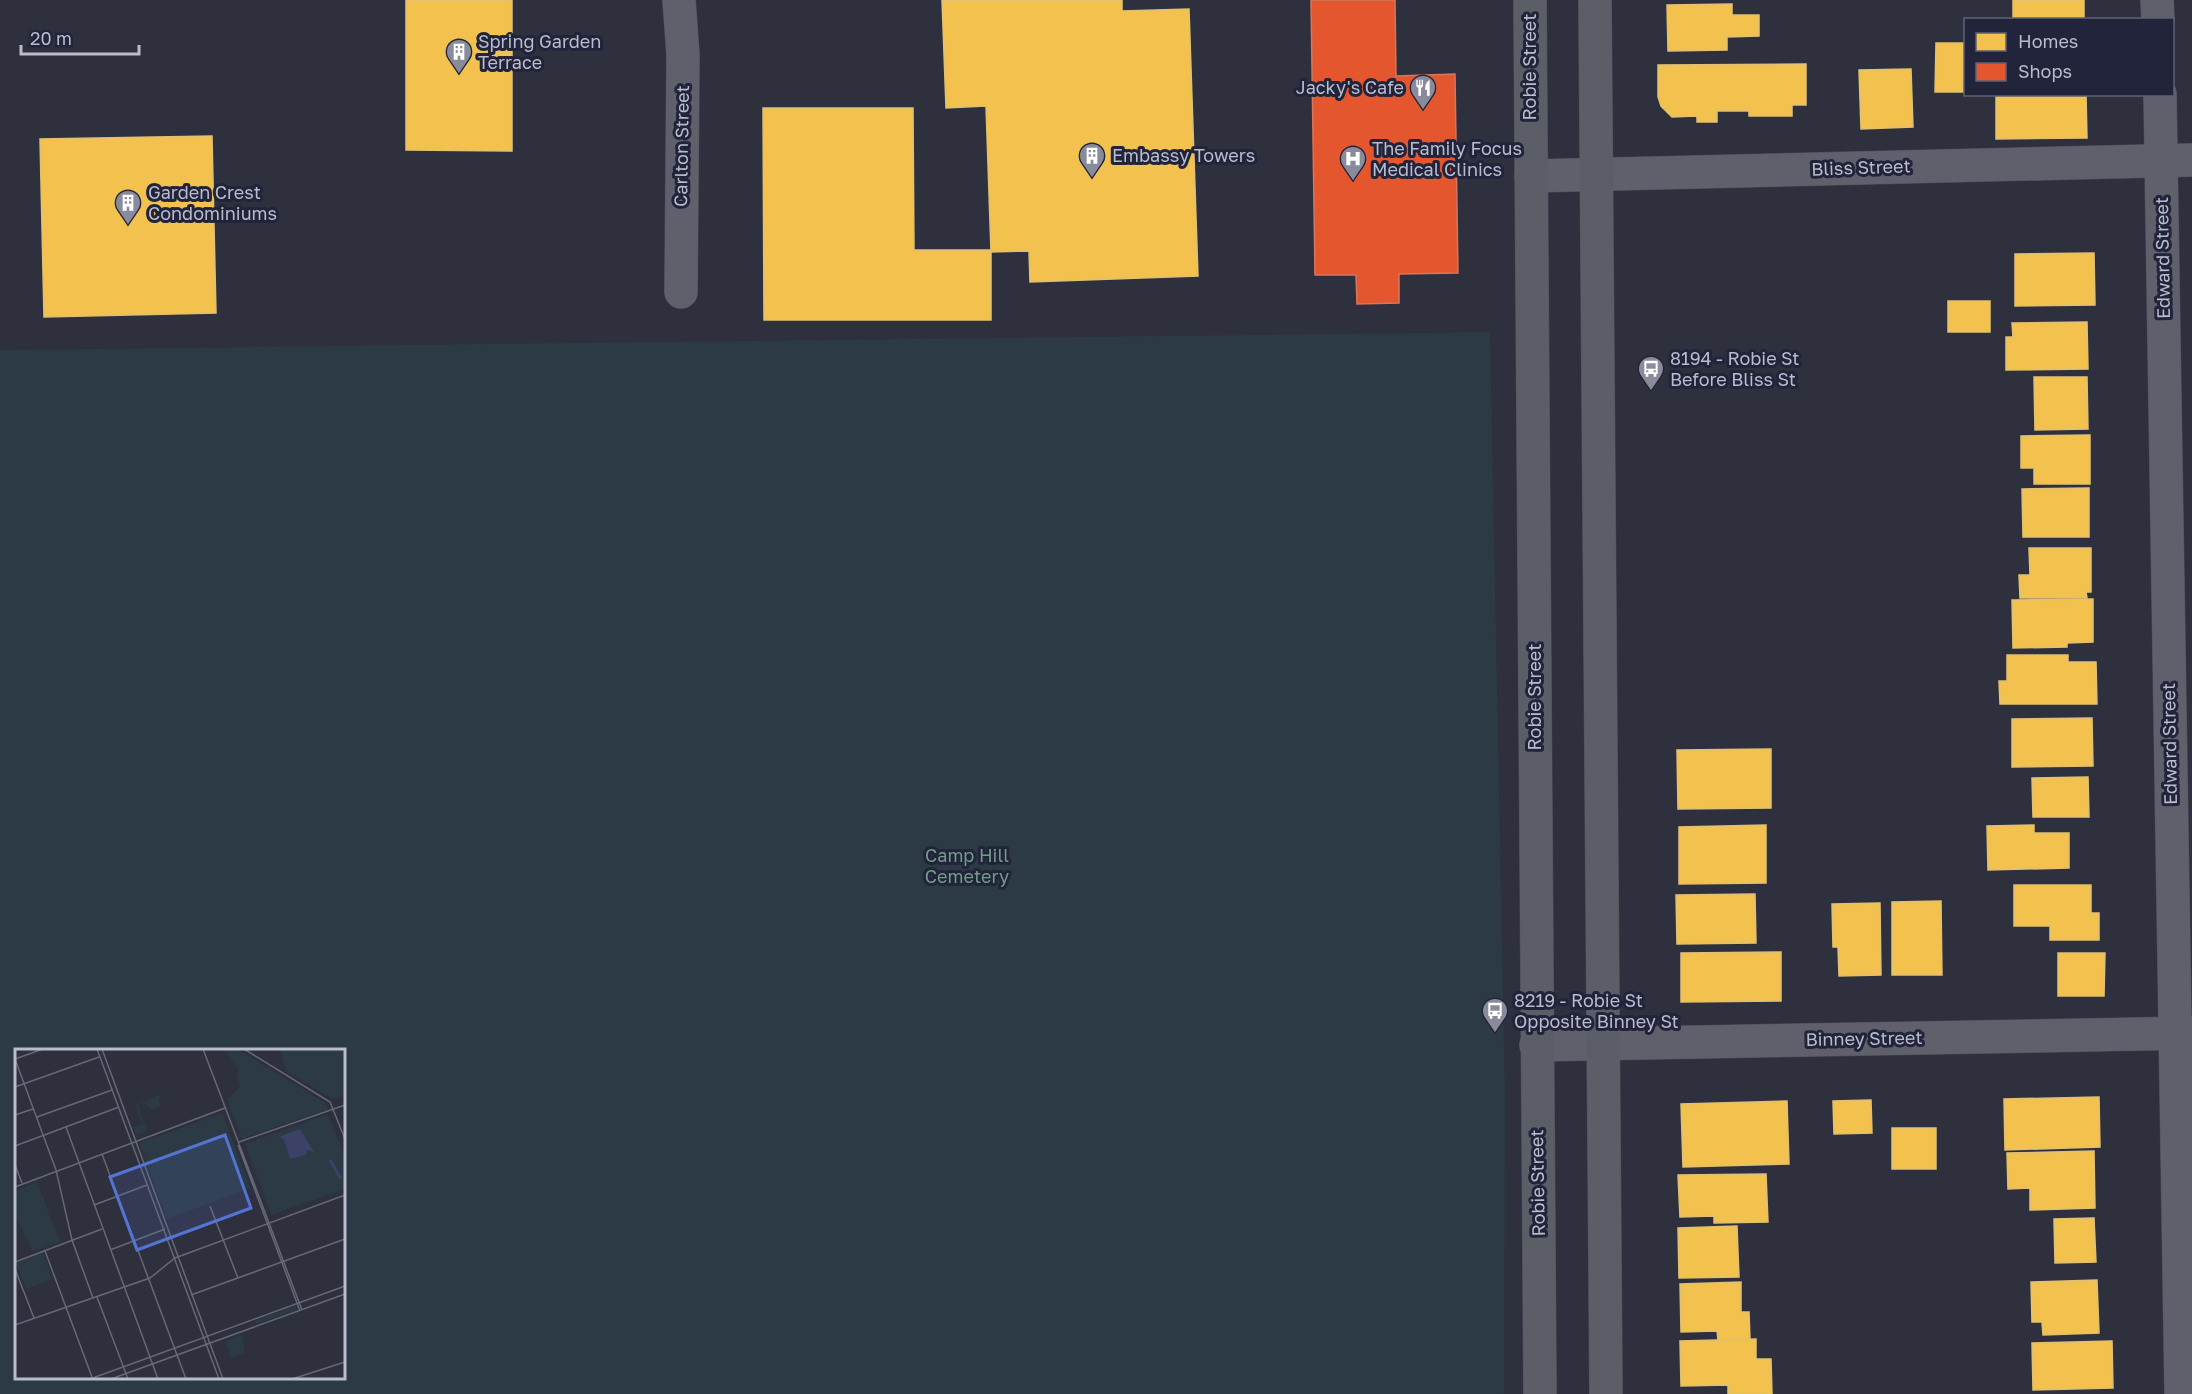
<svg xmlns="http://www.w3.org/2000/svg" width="2192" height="1394" font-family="'Golos Text',sans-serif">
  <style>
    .green { fill: #2b3a44; fill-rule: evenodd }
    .homes { fill: #f2c14e; stroke: #e1c074; stroke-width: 1.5 }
    .shops { fill: #e4572e; stroke: #d7755e; stroke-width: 1.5 }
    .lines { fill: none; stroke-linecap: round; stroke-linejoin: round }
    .minor-casing { stroke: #494b55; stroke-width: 34 }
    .major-casing { stroke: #494b57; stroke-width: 34 }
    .minor { stroke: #5f606b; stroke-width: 33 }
    .major { stroke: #5c5e67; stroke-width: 33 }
    .labels { text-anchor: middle; stroke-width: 6; stroke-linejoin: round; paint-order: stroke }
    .poi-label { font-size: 18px; fill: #babccd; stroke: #21243a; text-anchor: start }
    .street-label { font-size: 18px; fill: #babccd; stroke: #21243a }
    .park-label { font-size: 18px; fill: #719e87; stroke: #21243a }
    .inset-river { fill: none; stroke: #3b4167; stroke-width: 3 }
    .inset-road { fill: none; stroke: #666877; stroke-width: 1.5 }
    .view { fill: #5474d4; fill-opacity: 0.15; stroke: #5474d4; stroke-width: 3 }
    .inset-edge { fill: none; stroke: #babccd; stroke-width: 3 }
  </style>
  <rect width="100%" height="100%" fill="#2e303e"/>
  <path class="green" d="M1490,332l15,763 -1,299h-1504v-1044zM16,1050h328v328h-328z"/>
  <g class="homes">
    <polygon points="406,0 512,0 512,151 406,150"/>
    <polygon points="942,0 1122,0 1122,11 1189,9 1198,276 1030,282 1029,251 991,252 986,106 946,108"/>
    <rect x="2013" y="0" width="71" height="20"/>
    <polygon points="1732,4 1732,15 1759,15 1759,36 1727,37 1727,50 1668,51 1667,5"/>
    <polygon points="1936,43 1964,43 1963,92 1935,92"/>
    <polygon points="1806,64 1806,105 1792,105 1792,116 1749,116 1749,111 1717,111 1717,122 1697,122 1697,116 1672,117 1661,106 1658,97 1658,65"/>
    <polygon points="1911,69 1913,127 1861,129 1859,70"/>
    <polygon points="1996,94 2086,94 2087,138 1996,139"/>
    <polygon points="763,108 913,108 914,250 991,250 991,320 764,320"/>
    <polygon points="212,136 216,313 44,317 40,139"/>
    <polygon points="2094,253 2095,305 2015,306 2015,254"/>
    <rect x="1948" y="301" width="42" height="31"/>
    <polygon points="2087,322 2088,369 2006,370 2006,337 2013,337 2012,323"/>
    <polygon points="2034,377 2087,377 2088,429 2035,430"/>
    <polygon points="2090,435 2090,484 2034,484 2034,468 2021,468 2021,436"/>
    <polygon points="2089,488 2089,537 2023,537 2022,489"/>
    <polygon points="2029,548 2091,548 2091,592 2086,592 2087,598 2020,598 2019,575 2030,575"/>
    <polygon points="2093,599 2093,642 2067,643 2067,647 2013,648 2012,600"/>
    <polygon points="2007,655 2068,655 2068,662 2096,662 2097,704 2000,704 1999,681 2007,681"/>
    <polygon points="2092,718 2093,766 2012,767 2012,719"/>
    <polygon points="1771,749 1771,808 1678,809 1677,750"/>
    <polygon points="2088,777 2089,817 2033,817 2032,778"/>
    <polygon points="1766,825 1766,883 1679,884 1679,827"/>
    <polygon points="2034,825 2034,833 2069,833 2069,868 1988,870 1987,826"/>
    <polygon points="2014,885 2091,885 2091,913 2099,913 2099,940 2050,940 2050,926 2014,926"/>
    <polygon points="1755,894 1756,943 1677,944 1676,895"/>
    <polygon points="1941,901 1942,975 1892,975 1892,902"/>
    <polygon points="1880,903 1881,975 1839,976 1838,947 1833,947 1832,904"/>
    <polygon points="1781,952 1781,1001 1681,1002 1681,953"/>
    <polygon points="2058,953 2105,953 2104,996 2058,996"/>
    <polygon points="2099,1097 2100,1147 2005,1150 2004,1099"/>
    <polygon points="1871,1100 1872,1133 1834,1134 1833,1101"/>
    <polygon points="1787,1101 1789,1164 1683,1167 1681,1104"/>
    <rect x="1892" y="1128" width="44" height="41"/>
    <polygon points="2094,1151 2095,1208 2030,1210 2030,1188 2008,1189 2007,1153"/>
    <polygon points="1766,1174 1768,1222 1714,1223 1714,1216 1680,1217 1678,1175"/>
    <polygon points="2094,1218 2096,1262 2055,1263 2054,1219"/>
    <polygon points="1737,1226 1739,1277 1679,1278 1678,1228"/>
    <polygon points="2097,1280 2099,1333 2043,1335 2042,1322 2032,1322 2031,1282"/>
    <polygon points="1741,1282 1741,1312 1749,1312 1750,1339 1718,1340 1717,1331 1681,1332 1680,1284"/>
    <polygon points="1756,1339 1756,1359 1771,1359 1772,1394 1728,1394 1728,1385 1681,1386 1680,1341"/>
    <polygon points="2112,1341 2113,1388 2033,1390 2032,1343"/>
  </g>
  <polygon class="shops" points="1311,0 1395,0 1396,76 1455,74 1458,273 1399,274 1399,303 1357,304 1356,275 1315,275"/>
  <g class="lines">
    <defs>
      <g id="minor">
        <polyline points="679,0 683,55 681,292"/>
        <polyline points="2157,0 2158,20"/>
        <polyline points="2160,94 2181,1394"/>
        <polyline points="1531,176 2192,160"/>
        <polyline points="1536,1045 2192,1033"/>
      </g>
      <g id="major">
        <polyline points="1530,0 1540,1394"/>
        <polyline points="1595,0 1606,1394"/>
      </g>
    </defs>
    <use href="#minor" class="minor-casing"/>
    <use href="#major" class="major-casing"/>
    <use href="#minor" class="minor"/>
    <use href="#major" class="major"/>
  </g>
  <defs>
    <symbol id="building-pin" viewBox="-11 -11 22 30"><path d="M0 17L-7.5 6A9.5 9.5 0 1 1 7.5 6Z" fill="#898b9b" stroke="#21243a"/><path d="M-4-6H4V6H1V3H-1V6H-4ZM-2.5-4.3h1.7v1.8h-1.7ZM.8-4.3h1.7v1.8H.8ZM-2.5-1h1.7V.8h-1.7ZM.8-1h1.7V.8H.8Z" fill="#fff"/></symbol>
    <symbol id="restaurant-pin" viewBox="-11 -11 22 30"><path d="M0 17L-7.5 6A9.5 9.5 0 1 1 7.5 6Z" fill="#898b9b" stroke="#21243a"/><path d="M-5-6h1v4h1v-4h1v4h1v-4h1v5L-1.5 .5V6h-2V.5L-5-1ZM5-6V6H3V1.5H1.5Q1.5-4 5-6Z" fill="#fff"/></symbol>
    <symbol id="hospital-pin" viewBox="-11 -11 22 30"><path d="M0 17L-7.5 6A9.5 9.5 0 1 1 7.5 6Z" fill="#898b9b" stroke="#21243a"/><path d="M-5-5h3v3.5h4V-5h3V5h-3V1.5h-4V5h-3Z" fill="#fff"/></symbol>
    <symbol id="bus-pin" viewBox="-11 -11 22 30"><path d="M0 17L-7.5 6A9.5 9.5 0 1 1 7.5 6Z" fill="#898b9b" stroke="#21243a"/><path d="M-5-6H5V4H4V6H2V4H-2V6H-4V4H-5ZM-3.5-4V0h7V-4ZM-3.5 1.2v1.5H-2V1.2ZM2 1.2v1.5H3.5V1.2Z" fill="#fff"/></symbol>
  </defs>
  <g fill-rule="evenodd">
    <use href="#building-pin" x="444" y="37" width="30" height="40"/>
    <use href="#restaurant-pin" x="1408" y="73" width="30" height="40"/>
    <use href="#building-pin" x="1077" y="141" width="30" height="40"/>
    <use href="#hospital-pin" x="1338" y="144" width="30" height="40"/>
    <use href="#building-pin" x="113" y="188" width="30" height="40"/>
    <use href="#bus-pin" x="1636" y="354" width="30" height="40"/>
    <use href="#bus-pin" x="1480" y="996" width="30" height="40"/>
  </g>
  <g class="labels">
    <g class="poi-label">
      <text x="478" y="48">Spring Garden<tspan x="478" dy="21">Terrace</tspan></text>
      <text x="1404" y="94" text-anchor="end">Jacky's Cafe</text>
      <text x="1372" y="155">The Family Focus<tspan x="1372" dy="21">Medical Clinics</tspan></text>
      <text x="1112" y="162">Embassy Towers</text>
      <text x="148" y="199">Garden Crest<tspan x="148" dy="21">Condominiums</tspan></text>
      <text x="1670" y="365">8194 - Robie St<tspan x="1670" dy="21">Before Bliss St</tspan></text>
      <text x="1514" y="1007">8219 - Robie St<tspan x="1514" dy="21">Opposite Binney St</tspan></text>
    </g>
    <g class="street-label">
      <text transform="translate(1530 67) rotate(-90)" y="6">Robie Street</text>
      <text transform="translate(682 146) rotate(-89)" y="6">Carlton Street</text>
      <text transform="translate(1861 168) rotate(-2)" y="6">Bliss Street</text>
      <text transform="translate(2163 258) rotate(-91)" y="6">Edward Street</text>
      <text transform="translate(1535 697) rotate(-90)" y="6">Robie Street</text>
      <text transform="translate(2170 744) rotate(-91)" y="6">Edward Street</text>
      <text transform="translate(1864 1039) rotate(-1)" y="6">Binney Street</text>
      <text transform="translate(1538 1183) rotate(-91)" y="6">Robie Street</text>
    </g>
    <g class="park-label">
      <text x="967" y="862">Camp Hill<tspan x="967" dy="21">Cemetery</tspan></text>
    </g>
  </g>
  <g transform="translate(15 1049)">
    <rect width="330" height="330" fill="#2e303e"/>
    <path d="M210,0h12l89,54 2,6 -86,30 -15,-40 13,-12 -4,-13 3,-3zM264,0h66v46l-12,4 -46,-27zM144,46l1,12 -9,3 -7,-7 -6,2 9,26 -11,3 -2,-7 8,-3 -7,-19zM207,64l29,75 -84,31 -28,-76zM313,65l17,42v33l-74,26 -26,-71zM22,133l23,60 -27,10 -18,-37v-24zM28,203l9,27 -26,10 -10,-26zM280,257l2,4 -41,14 -1,-4zM227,286l3,18 -14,5 -6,-17z" fill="#2b3a44"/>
    <path d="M285,80l14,23 -7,-2 -1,5 -16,4 -6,-19 -5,-3z" fill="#3b4167"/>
    <path class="inset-river" d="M315,111l11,19"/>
    <path class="inset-road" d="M82,0l122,330M87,0l121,330M188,0l99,261M229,0l86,53 15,37M0,10l41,111 16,70 21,58M0,10l28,-10M0,38l84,-30M0,66l18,-6M22,68l75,-27M51,78l92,252M224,93l106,-37M223,96l62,166M0,97l104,-39M87,105l84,225M0,116l7,18M0,138l210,-79M79,156l53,-20M195,157l28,72M95,201l55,-21M30,202l47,126M0,213l87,-33M0,220l19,49M176,246l154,-56M82,248l31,82M0,276l135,-47 25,-20 170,-63M75,330l255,-93M96,330l234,-85M277,330l53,-17"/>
    <path class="view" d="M210,86l26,73 -114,42 -27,-73z"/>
    <rect width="330" height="330" class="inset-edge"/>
  </g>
  <rect x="1964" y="18" width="210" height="78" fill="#21243a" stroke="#5e6175" stroke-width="1.5"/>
  <rect x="1976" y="33" width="30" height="18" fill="#f2c14e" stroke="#5e6175" stroke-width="1.5"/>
  <text x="2018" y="48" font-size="18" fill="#babccd">Homes</text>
  <rect x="1976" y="63" width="30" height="18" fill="#e4572e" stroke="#5e6175" stroke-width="1.5"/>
  <text x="2018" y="78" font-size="18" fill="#babccd">Shops</text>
  <path d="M21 45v9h118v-9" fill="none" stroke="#babccd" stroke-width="3"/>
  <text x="30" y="45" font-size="18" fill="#babccd" stroke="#21243a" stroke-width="4.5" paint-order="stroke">20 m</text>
</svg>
